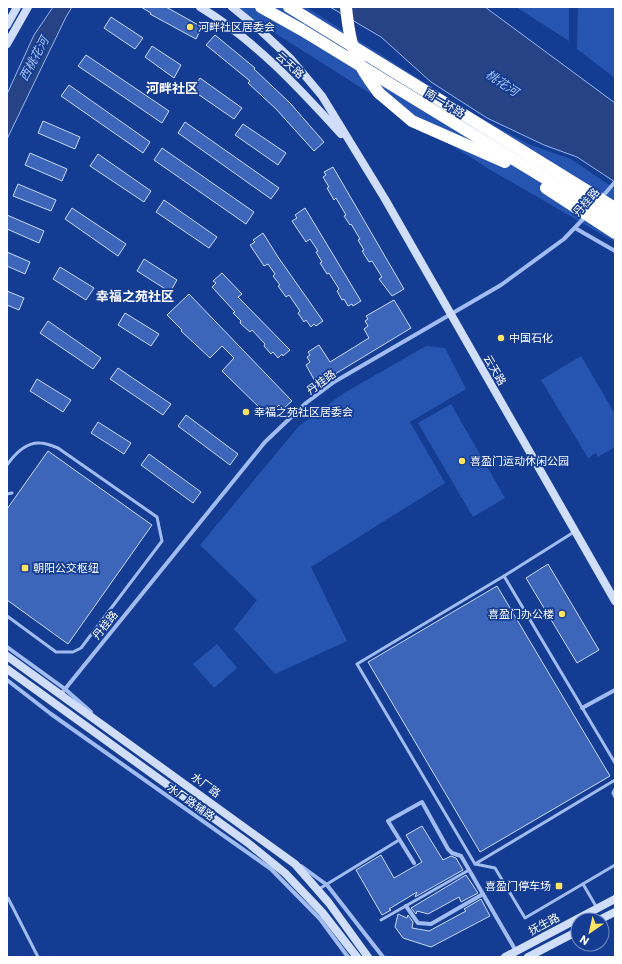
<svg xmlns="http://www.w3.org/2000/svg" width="622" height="964" font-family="Commissioner,'Noto Sans SC',sans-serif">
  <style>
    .green { fill: #2655b1 }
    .water { fill: #264485; stroke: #93b5f5 }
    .building { fill: #3d66ba; stroke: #c9dafc }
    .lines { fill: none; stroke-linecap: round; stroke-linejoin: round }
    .lane { stroke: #a1bcf2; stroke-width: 3 }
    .street { stroke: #a1bcf2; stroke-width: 4 }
    .secondary { stroke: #d0defc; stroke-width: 8 }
    .highway { stroke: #fff; stroke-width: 12 }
    .highway-bridge { stroke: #fff; stroke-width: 12 }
    .poi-dot { fill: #ffe462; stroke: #143c92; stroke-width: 1.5 }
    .labels { text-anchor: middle; stroke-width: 3.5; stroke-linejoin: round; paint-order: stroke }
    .poi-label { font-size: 11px; fill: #fff; stroke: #143c92; text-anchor: start }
    .street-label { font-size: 11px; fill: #fff; stroke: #143c92 }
    .water-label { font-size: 12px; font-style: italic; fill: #adc7f8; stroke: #143c92 }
    .quarter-label { font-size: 13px; font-weight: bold; fill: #fff; stroke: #143c92 }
  </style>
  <rect width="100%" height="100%" fill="#143c92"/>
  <g class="green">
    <polygon points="234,7 306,7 474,114 528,144 571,159 615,189 615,242 489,169"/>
    <polygon points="516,7 569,7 569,41"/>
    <polygon points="578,7 615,7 615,78 577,49"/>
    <polygon points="426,346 445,348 466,389 410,422 445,483 311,567 347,641 275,674 234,629 257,600 200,545 299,426 344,393"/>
    <polygon points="581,356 615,414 615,447 598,457 596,453 588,458 541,380"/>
    <polygon points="451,404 505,498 473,517 418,423"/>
    <polygon points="217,644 237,668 214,688 193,664"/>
  </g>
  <g class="water">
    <polygon points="53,7 72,7 66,17 7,139 7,94 34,35"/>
    <polygon points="330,7 485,7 615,103 615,182 577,157 544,145 487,118 431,82 381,37"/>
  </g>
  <g class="building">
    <polygon points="141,7 166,7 202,27 196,39 150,14 151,13"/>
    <polygon points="111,17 143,38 135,49 104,28"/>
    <polygon points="215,35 255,68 254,69 290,103 324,142 314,151 276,109 248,83 250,81 206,45"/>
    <polygon points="152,46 181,65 174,78 145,57"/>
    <polygon points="86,55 169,111 162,123 78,66"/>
    <polygon points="200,78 242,108 234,119 192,90"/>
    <polygon points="69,85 150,142 143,153 61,96"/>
    <polygon points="43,121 80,137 75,149 38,133"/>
    <polygon points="185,122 279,188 271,199 178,133"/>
    <polygon points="243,124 286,153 278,165 235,135"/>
    <polygon points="162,148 254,212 246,224 154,160"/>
    <polygon points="30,153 67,169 62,181 25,165"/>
    <polygon points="98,154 151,191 144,202 90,166"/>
    <polygon points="333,167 404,289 392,296 379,279 382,277 372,261 369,262 362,251 364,250 358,240 360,239 351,224 350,225 344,216 346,215 336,198 334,200 327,188 329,187 323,177 326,175 324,172"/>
    <polygon points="18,184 56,200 51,211 13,196"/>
    <polygon points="164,200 217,237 209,248 156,212"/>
    <polygon points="72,208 126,244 118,256 65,219"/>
    <polygon points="305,208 361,301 353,306 352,304 348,306 344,299 342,300 337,291 339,289 329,273 327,274 320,263 322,262 316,252 318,251 310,239 306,242 292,221 297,218 295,215"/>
    <polygon points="7,215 44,231 39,243 7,229"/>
    <polygon points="263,233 278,257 323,321 316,326 314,324 311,327 306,320 304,322 298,313 300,311 289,295 286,297 278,286 280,285 273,276 275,274 268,264 264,266 250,245 255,242 253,240"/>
    <polygon points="7,252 30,262 25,274 7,266"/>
    <polygon points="144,259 177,280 170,292 137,271"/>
    <polygon points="60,267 94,288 86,300 53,279"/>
    <polygon points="222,273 242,294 238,297 290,350 283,356 282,354 278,358 273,352 271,354 264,346 265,344 252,330 250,332 240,323 241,321 233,313 235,312 212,287 216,283 213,281"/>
    <polygon points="7,291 24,298 19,310 7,305"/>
    <polygon points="189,294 292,401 283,409 279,405 268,416 222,371 234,358 222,346 210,358 181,331 182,330 167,315"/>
    <polygon points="394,300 411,328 317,385 306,365 310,362 307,357 310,355 308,352 319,345 330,362 369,338 364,329 368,326 365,321 368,319 366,316"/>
    <polygon points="125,313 159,334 151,346 118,325"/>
    <polygon points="48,321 101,358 93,369 40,333"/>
    <polygon points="118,368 171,404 163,415 110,379"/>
    <polygon points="37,379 71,400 63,412 30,391"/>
    <polygon points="186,415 238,454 230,465 178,426"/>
    <polygon points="98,422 131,443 124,454 91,433"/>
    <polygon points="48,451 152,525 68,644 7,600 7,509"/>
    <polygon points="149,454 201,492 193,503 141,465"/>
    <polygon points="548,564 599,650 577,663 526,578"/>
    <polygon points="497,586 610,776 480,852 368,662"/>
    <polygon points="422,826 443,860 451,856 456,858 463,870 415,897 417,892 389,909 391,910 382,915 356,870 381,855 394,878 422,862 406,835"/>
    <polygon points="466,875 478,893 461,902 459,897 428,914 417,911 416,914 411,908"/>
    <polygon points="481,899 490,916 431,947 403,938 395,927 398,914 407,918 408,915 413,922 412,928 429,931 466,911 464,909"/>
  </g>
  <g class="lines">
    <g class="lane">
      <path d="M7,465c7,-10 19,-23 33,-22 5,0 13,3 18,5l99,69 5,24 -81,107 -8,4h-17l-49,-36"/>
      <polyline points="7,494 12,493"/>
      <polyline points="504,576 574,532"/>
      <polyline points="615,763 504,576 357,664 475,864 495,868 525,918 615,865"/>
      <polyline points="615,789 613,793 615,797"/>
      <polyline points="475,864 615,780"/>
      <polyline points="583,884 597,908"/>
      <polyline points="319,889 399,840"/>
      <polyline points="8,898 38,957"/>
      <polyline points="381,920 469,870"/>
    </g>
    <g class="street">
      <polyline points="602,197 615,182"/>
      <polyline points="575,228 615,251"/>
      <polyline points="7,647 65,689 91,712"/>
      <polyline points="7,680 51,714 271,869 320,919 348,957"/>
      <polyline points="61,694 265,442 306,403 334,382 501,285 564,239 586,216"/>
      <polyline points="582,708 615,690"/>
      <polyline points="414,863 388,821 422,802 448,849 452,853 461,856 516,951"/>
      <polyline points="301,866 327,885 383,957"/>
      <polyline points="406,906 418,923 431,924 483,894"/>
    </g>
    <g class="secondary">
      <path d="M200,7c55,33 99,81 141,127"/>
      <polyline points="232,7 259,29 291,59 322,96 385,199 615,601"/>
      <polyline points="7,25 17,7"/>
      <polyline points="7,44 28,7"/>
      <polyline points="7,656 295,864 329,903 368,957"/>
      <polyline points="7,669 248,843 285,873 322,912 357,957"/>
      <polyline points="599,920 615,912"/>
      <polyline points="505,957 615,899"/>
      <polyline points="528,957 578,931"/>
    </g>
    <path class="highway" d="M346,7c4,40 9,55 33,86"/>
    <g class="highway-bridge">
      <polyline points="261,7 302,30 615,221"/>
      <polyline points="289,7 615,208"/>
      <polyline points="379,93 412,121 505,162"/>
      <polyline points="546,188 615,233"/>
    </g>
  </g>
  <g class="poi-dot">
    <circle cx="190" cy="27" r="4"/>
    <circle cx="501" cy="338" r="4"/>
    <circle cx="246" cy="412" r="4"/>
    <circle cx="462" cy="461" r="4"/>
    <rect x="21" y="564" width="8" height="8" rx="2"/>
    <circle cx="562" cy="614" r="4"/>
    <rect x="555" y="882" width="8" height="8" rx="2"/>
  </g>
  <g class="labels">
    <g class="poi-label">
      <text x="198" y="31">河畔社区居委会</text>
      <text x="509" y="342">中国石化</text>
      <text x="254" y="416">幸福之苑社区居委会</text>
      <text x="470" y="465">喜盈门运动休闲公园</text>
      <text x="33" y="572">朝阳公交枢纽</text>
      <text x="554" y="618" text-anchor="end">喜盈门办公楼</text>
      <text x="551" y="890" text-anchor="end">喜盈门停车场</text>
    </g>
    <g class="street-label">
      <text transform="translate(290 65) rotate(42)" y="4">云天路</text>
      <text transform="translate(445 103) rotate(31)" y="4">南一环路</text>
      <text transform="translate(586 202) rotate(-48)" y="4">丹桂路</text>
      <text transform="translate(495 370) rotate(60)" y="4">云天路</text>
      <text transform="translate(321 382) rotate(-36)" y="4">丹桂路</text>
      <text transform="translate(105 625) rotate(-51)" y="4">丹桂路</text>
      <text transform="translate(206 785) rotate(36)" y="4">水厂路</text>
      <text transform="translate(191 802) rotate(35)" y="4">水厂路辅路</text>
      <text transform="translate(544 924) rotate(-28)" y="4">抚生路</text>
    </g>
    <g class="water-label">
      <text transform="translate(34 59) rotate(-62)" y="4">西桃花河</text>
      <text transform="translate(502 83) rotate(34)" y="4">桃花河</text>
    </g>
    <g class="quarter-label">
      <text x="172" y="93">河畔社区</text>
      <text x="135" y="301">幸福之苑社区</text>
    </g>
  </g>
  <rect width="622" height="964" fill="none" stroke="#ffffff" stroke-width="16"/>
  <g transform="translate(590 932) rotate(214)"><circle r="19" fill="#143c92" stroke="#728abe"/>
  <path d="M0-3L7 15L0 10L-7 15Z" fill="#ffe462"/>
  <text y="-6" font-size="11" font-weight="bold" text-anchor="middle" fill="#ffffff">N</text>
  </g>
</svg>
